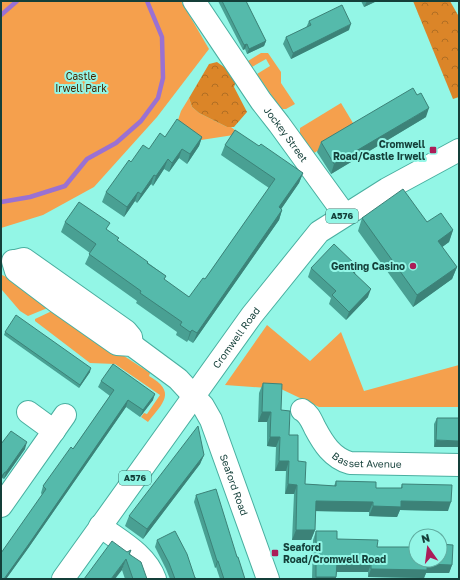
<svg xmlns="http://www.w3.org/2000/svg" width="460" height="580" font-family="'Golos Text',sans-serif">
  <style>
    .green { fill: #f5a04d }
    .forest { fill: url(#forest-crowns) }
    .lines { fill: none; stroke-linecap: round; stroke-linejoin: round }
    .stream { stroke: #9a71d2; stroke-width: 4.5 }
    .minor-casing { stroke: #49afa0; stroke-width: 24 }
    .highway-casing { stroke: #49afa0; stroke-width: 24 }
    .minor { stroke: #fff; stroke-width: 22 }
    .highway { stroke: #fff; stroke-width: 22 }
    .wall { fill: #49a093 }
    .shaded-wall { fill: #3c8278 }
    .building { fill: #55baab; stroke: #3c8278 }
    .poi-dot { fill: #ab1d58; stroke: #93f6e6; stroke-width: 1.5 }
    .labels { text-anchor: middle; stroke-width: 4; stroke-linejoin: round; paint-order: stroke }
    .shield { fill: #93f6e6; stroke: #3a766d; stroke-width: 1 }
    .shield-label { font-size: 9px; font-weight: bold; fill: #143f39 }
    .park-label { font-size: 10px; fill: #472500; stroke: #93f6e6 }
    .street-label { font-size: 10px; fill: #143f39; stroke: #93f6e6 }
    .poi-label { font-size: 10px; font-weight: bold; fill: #143f39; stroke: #93f6e6; text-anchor: end }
  </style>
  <defs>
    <pattern id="forest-crowns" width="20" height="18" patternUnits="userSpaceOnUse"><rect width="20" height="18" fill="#db8528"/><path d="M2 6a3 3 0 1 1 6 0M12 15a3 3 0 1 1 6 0" fill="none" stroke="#b06e23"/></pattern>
  </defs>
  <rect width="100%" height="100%" fill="#93f6e6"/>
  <g class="green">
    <polygon points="1,1 181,1 209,49 157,117 94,187 43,215 1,228"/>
    <polygon points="261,53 268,53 281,72 281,83 295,104 286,109 281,109 257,74 270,66 266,59 252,67 248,61"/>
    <polygon points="189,98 192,107 199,113 227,127 231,127 240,134 201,140 177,123 181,111"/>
    <polygon points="341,103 356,128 314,153 300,136 300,128"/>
    <polygon points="2,275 11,279 50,307 28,316 20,311 2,290"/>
    <path d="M54,310l96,63 -1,3c28,16 14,27 -1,46l-7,-5 3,-4 3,1 13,-19 -45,-31 -25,-1 -55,-42v-2z"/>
    <polygon points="267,325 310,361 341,332 364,391 459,365 459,407 319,407 281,389 225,385"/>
  </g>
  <g class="forest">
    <polygon points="413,1 450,1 459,17 459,97 453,99"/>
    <polygon points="217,62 231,72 236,81 234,87 247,112 234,127 227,127 199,113 192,107 189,98 209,64"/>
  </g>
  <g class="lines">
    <g class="stream">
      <polyline points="1,15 17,1"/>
      <polyline points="1,202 30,197 65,186 87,159 116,143 141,121 158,98 163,78 162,37 147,1"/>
    </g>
    <defs>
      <g id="minor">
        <path id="s1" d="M194,1l67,100 18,23 66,91"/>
        <path id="s2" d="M13,261l3,10 41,31 60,42 15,1 46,34 25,27 8,14 57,159"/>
        <polyline points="16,261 24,259 126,331 131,337 132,345"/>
        <path id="s3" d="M302,410c7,4 9,10 13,18 8,15 17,30 35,35l109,2"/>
        <polyline points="28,412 54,431"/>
        <polyline points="1,506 65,415"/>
        <path d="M100,526c20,15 46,28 55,53"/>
      </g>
      <g id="highway">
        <path id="s4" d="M63,579l189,-264 67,-83 68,-43 72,-39"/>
      </g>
    </defs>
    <use href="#minor" class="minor-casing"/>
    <use href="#highway" class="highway-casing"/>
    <use href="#minor" class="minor"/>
    <use href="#highway" class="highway"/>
  </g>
  <g class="wall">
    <polygon points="218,1 246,1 266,41 264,46 247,54 245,49 243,50"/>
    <polygon points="361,1 377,1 364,7"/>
    <polygon points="309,21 349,30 291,59 283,44 286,37 306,28"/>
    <polygon points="426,117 331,174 317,152 321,142"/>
    <polygon points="202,137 199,146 187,164 179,158 169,172 164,169 153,186 151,184 137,203 135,201 124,217 102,202 106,192 131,162 149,149"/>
    <polygon points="225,145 259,146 303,173 299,183 281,209 282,210 279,220 193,343 188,340 187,342 176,335 177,332 136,303 137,301 85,264 90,253 61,232 65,222 107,230 118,241 166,276 164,280 189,297 205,279 269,188 221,155"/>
    <polygon points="362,218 427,222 453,230 449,242 442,247 457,267 452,279 413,307 358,231"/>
    <polygon points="357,266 355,273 368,297 346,320 329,304 331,298 308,277 311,268"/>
    <polygon points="5,332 90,372 79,388 4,335"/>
    <polygon points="101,381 153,400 140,417 126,407 29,547 6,579 1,579 42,495 41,493 43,486 73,449 110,396 98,387"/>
    <polygon points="263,383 281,410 305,484 334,486 336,481 376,488 401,488 402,484 448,511 400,510 397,517 369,516 369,512 315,511 315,530 311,540 292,540 294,494 285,494 286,471 275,471 276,447 267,446 267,422 258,422 259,393"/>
    <polygon points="437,418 459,418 434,447 434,424"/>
    <polygon points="1,444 25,449 4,479 2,478"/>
    <polygon points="204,455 200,464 143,539 125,526 129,516"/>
    <polygon points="196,495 237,557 245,579 220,579 216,567 215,568 194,502"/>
    <polygon points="316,531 337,539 377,547 452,565 449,573 426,573 424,578 368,577 368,572 337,572 336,577 336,579 312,579 313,540"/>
    <polygon points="157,540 196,579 170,579 166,569 155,547"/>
    <polygon points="131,550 130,554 147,579 125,579 122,570 127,552"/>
  </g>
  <g class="shaded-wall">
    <polygon points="367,1 377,1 364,7"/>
    <polygon points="351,24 349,30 291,59 293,53"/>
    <polygon points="266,41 264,46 247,54 249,49"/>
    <polygon points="247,44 245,49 243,50 244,45"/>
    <polygon points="429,108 426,117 331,174 334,164"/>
    <polygon points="202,137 199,146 187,164 190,154"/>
    <polygon points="182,149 179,158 169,172 172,163"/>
    <polygon points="168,159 164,169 153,186 156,176"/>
    <polygon points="303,173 299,183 275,218 279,207"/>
    <polygon points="154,175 151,184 137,203 141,194"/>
    <polygon points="138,192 135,201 124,217 127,207"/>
    <polygon points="282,210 279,220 193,343 197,333"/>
    <polygon points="453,230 449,242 434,253 438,241"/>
    <polygon points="357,266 354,274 352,271"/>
    <polygon points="457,267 452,279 413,307 417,295"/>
    <polygon points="371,289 368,297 346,320 349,312"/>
    <polygon points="192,330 188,340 187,342 190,332"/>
    <polygon points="91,368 90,372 79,388 80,385"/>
    <polygon points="155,394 153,400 140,417 143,410"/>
    <polygon points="128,400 126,407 29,547 6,579 4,579"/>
    <polygon points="262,412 271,412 267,422 258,422"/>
    <polygon points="270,437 280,437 276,447 267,446"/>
    <polygon points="436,440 459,441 459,447 434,447"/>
    <polygon points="27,442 25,449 4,479 6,472"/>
    <polygon points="204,455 200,464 143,539 147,529"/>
    <polygon points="279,461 289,461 286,471 275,471"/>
    <polygon points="5,472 1,480 1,477"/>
    <polygon points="288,484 297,485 294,494 285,494"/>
    <polygon points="316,501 373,502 369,512 312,511"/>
    <polygon points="401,501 451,502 448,511 400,510 397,517 369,516 373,506"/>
    <polygon points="296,530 315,530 311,540 292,540"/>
    <polygon points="126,559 122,570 115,579 111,579"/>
    <polygon points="217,561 218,561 216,567 215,568"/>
    <polygon points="337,563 371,564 368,572 333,572"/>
    <polygon points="427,564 452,565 449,573 426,573 424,578 368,577 371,569"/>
    <polygon points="316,577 336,577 336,579 315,579"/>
  </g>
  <g class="building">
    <polygon points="222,1 246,1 266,41 249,49 247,44 244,45"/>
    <polygon points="342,5 351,24 293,53 286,37 311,25 309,21"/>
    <polygon points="413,88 417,95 421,93 429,108 334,164 321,142"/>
    <polygon points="177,119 202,137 190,154 182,149 172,163 168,159 156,176 154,175 141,194 138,192 127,207 106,192 129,160 131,162 143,145 149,149 160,133 165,137"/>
    <polygon points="235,130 259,146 261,144 303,173 279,207 282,210 197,333 192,330 190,332 180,325 182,322 140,293 141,291 89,254 96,244 65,222 79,202 110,223 106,229 119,238 117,240 148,262 147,263 166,276 164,279 189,297 203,278 205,279 275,179 225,145"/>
    <polygon points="403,189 427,222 441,213 453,230 438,241 457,267 417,295 362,218"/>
    <polygon points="334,244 357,266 352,271 371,289 349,312 332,295 336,291 311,268"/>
    <polygon points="16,315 91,368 80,385 5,332"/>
    <polygon points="113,364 155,394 143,410 128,400 31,541 4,579 1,579 1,553 46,489 43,486 71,447 73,449 114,390 101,381"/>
    <polygon points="263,383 282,384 281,410 290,411 289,435 298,435 298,461 306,462 305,484 336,486 336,481 376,482 376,488 402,488 402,484 452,485 451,502 401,501 401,507 373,506 373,502 316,501 315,530 296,530 297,485 288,484 289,461 279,461 280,437 270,437 271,412 262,412"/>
    <polygon points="437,418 459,418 459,441 436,440"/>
    <polygon points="198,426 204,455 147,529 129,516"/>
    <polygon points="11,431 27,442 6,472 5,472 1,477 1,444"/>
    <polygon points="216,489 237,557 238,557 245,579 224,579 218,561 217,561 196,495"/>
    <polygon points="175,531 187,554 195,578 196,578 196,579 175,579 169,563 157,540"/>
    <polygon points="316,531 337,531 337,539 378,540 377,547 416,547 416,560 440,560 440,544 453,545 452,565 427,564 427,570 371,569 371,564 337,563 336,577 316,577"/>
    <polygon points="112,541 127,552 131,550 129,554 141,562 147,579 133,579 126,559 111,579 84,579"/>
  </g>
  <g class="poi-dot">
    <rect x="429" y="146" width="8" height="8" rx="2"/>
    <circle cx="413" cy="266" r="4"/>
    <rect x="271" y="549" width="8" height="8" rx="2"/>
  </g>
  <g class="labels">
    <g class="shield">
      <rect x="326" y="209" width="32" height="14" rx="3"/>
      <rect x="119" y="471" width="32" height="14" rx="3"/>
    </g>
    <g class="shield-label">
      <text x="342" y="219">A576</text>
      <text x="135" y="481">A576</text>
    </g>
    <g class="park-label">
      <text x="81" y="80">Castle<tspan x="81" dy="12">Irwell Park</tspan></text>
    </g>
    <g class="street-label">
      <text dy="4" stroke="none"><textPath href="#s1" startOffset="162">Jockey Street</textPath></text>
      <text dy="4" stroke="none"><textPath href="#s4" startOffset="297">Cromwell Road</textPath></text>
      <text dy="4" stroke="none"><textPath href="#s3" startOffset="90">Basset Avenue</textPath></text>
      <text dy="4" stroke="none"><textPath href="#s2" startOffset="329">Seaford Road</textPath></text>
    </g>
    <g class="poi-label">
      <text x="425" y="148">Cromwell<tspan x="425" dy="12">Road/Castle Irwell</tspan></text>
      <text x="405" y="270">Genting Casino</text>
      <text x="283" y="551" text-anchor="start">Seaford<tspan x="283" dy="12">Road/Cromwell Road</tspan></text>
    </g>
  </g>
  <rect width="460" height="580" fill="none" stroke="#143f39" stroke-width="4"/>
  <g transform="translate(428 548) rotate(346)"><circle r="19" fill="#93f6e6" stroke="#60ada1"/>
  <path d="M0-3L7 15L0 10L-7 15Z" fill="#ab1d58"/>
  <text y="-6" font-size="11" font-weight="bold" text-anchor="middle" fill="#143f39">N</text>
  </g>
</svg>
